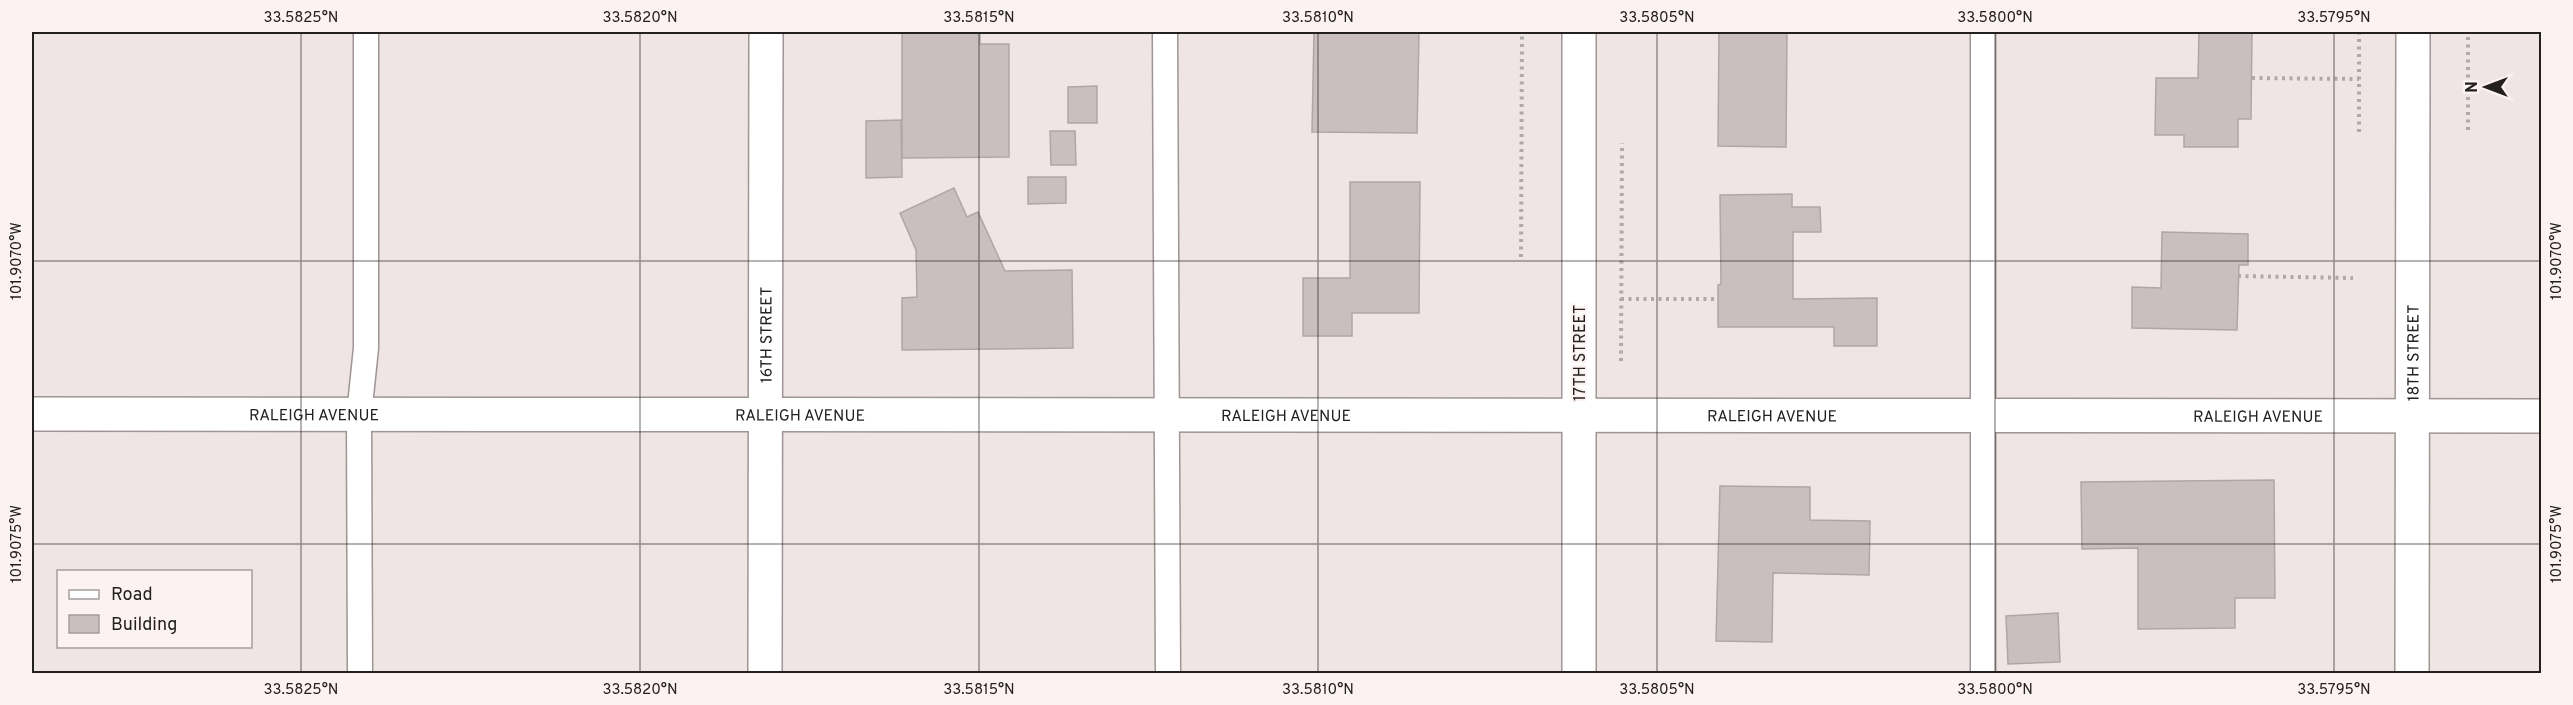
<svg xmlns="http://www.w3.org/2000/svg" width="2573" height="705" font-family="Overpass,sans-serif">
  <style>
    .building { fill: #c9bfbf; stroke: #b0a6a6; stroke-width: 1.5 }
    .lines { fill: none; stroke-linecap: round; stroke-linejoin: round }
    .lane-casing { stroke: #9e9594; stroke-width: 27 }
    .street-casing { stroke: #9e9594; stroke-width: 36 }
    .path { stroke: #b0a9a8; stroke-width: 4; stroke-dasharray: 3 4.5; stroke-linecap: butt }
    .lane { stroke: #fff; stroke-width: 24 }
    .street { stroke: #fff; stroke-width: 33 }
    .ticks { fill: none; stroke: #23201f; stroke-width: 1.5; stroke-opacity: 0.45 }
    .labels { text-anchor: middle; stroke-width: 4.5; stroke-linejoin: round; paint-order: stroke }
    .street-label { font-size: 16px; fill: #23201f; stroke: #fcf2f2 }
    .neatline { fill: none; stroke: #23201f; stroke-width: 2 }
    .ticks-label { font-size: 15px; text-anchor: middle; fill: #23201f }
  </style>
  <rect width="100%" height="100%" fill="#eee5e4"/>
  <g class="building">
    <polygon points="902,32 980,32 980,44 1009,44 1009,157 902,158"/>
    <polygon points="1314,32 1419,32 1417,133 1312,132"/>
    <polygon points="1719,32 1787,32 1786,147 1718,146"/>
    <polygon points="2199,32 2252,32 2251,119 2238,119 2238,147 2184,147 2184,135 2155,135 2156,78 2198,78"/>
    <polygon points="1097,86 1097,123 1068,123 1068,87"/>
    <polygon points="901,120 902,177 866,178 866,121"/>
    <polygon points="1050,131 1075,131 1076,165 1051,165"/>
    <polygon points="1028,177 1066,177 1066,203 1028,204"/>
    <polygon points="1350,182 1420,182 1419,313 1352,313 1352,336 1303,336 1303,278 1350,278"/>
    <polygon points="954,188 967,217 978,212 1005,271 1072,270 1073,348 902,350 902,298 917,297 916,250 900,213"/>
    <polygon points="1792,194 1792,207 1820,207 1821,232 1793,232 1793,299 1877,298 1877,346 1834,346 1834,327 1718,327 1718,285 1721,284 1720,195"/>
    <polygon points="2162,232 2248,234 2248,265 2239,265 2237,330 2132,328 2132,287 2161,288"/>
    <polygon points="2274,480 2275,598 2235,598 2235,628 2138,629 2138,548 2082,549 2081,482"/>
    <polygon points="1720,486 1810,487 1810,520 1870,521 1869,575 1773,573 1772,642 1716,641"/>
    <polygon points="2058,613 2060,662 2008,664 2006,616"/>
  </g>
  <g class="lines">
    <defs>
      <g id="lane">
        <polyline points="1165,32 1168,674"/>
        <polyline points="360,674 359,415 366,348 366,32"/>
        <polyline points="1983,674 1983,32"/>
      </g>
      <g id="street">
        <path id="s1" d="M32,414l2510,2"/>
        <path id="s2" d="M765,674l1,-642"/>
        <polyline points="1579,674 1579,32"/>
        <path id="s3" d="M2412,674l1,-642"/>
      </g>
    </defs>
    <use href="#lane" class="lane-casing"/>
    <use href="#street" class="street-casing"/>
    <g class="path">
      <polyline points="2252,78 2359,79"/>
      <polyline points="2468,130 2468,32"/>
      <polyline points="2359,132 2359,32"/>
      <polyline points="1521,257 1522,32"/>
      <polyline points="2238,276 2353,278"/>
      <polyline points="1621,299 1718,299"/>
      <polyline points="1621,361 1622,143"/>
    </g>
    <use href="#lane" class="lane"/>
    <use href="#street" class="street"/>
  </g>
  <path class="ticks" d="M301,32v642M640,32v642M979,32v642M1318,32v642M1657,32v642M1995,32v642M2334,32v642M32,261h2510M32,544h2510"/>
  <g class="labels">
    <g class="street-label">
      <text dy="6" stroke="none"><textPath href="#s2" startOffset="339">16TH STREET</textPath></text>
      <text dy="6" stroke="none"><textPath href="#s3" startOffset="321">18TH STREET</textPath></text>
      <text transform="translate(1579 353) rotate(-90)" y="6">17TH STREET</text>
      <text dy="6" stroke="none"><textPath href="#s1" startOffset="282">RALEIGH AVENUE</textPath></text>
      <text dy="6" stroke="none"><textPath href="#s1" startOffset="1740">RALEIGH AVENUE</textPath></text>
      <text dy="6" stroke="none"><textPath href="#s1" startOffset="2226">RALEIGH AVENUE</textPath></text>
      <text dy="6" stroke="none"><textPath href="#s1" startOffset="768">RALEIGH AVENUE</textPath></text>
      <text dy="6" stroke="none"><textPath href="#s1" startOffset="1254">RALEIGH AVENUE</textPath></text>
    </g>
  </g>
  <rect width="2573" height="705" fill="none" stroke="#fcf2f2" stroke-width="66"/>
  <rect x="57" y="570" width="195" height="78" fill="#fcf2f2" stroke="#a59e9e" stroke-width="1.5"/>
  <rect x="69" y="590" width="30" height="9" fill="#ffffff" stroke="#a59e9e" stroke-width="1.5"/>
  <text x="111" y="600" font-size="18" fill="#23201f">Road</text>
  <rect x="69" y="615" width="30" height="18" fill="#c9bfbf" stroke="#a59e9e" stroke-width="1.5"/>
  <text x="111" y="630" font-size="18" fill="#23201f">Building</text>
  <g transform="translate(2486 87) rotate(270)" stroke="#fcf2f2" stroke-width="4.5" paint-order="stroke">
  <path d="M0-4.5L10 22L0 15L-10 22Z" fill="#23201f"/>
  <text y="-9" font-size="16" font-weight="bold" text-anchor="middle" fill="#23201f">N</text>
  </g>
  <rect x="33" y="33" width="2507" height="639" class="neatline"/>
  <g class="ticks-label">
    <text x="301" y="22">33.5825°N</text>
    <text x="640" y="22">33.5820°N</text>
    <text x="979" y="22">33.5815°N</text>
    <text x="1318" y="22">33.5810°N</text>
    <text x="1657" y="22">33.5805°N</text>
    <text x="1995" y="22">33.5800°N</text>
    <text x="2334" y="22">33.5795°N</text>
    <text transform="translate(2556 261) rotate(-90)" y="5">101.9070°W</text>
    <text transform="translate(16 261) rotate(-90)" y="5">101.9070°W</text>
    <text transform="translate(2556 544) rotate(-90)" y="5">101.9075°W</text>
    <text transform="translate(16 544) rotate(-90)" y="5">101.9075°W</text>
    <text x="301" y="694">33.5825°N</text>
    <text x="640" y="694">33.5820°N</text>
    <text x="979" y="694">33.5815°N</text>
    <text x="1318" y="694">33.5810°N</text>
    <text x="1657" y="694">33.5805°N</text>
    <text x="1995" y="694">33.5800°N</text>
    <text x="2334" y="694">33.5795°N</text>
  </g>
</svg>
